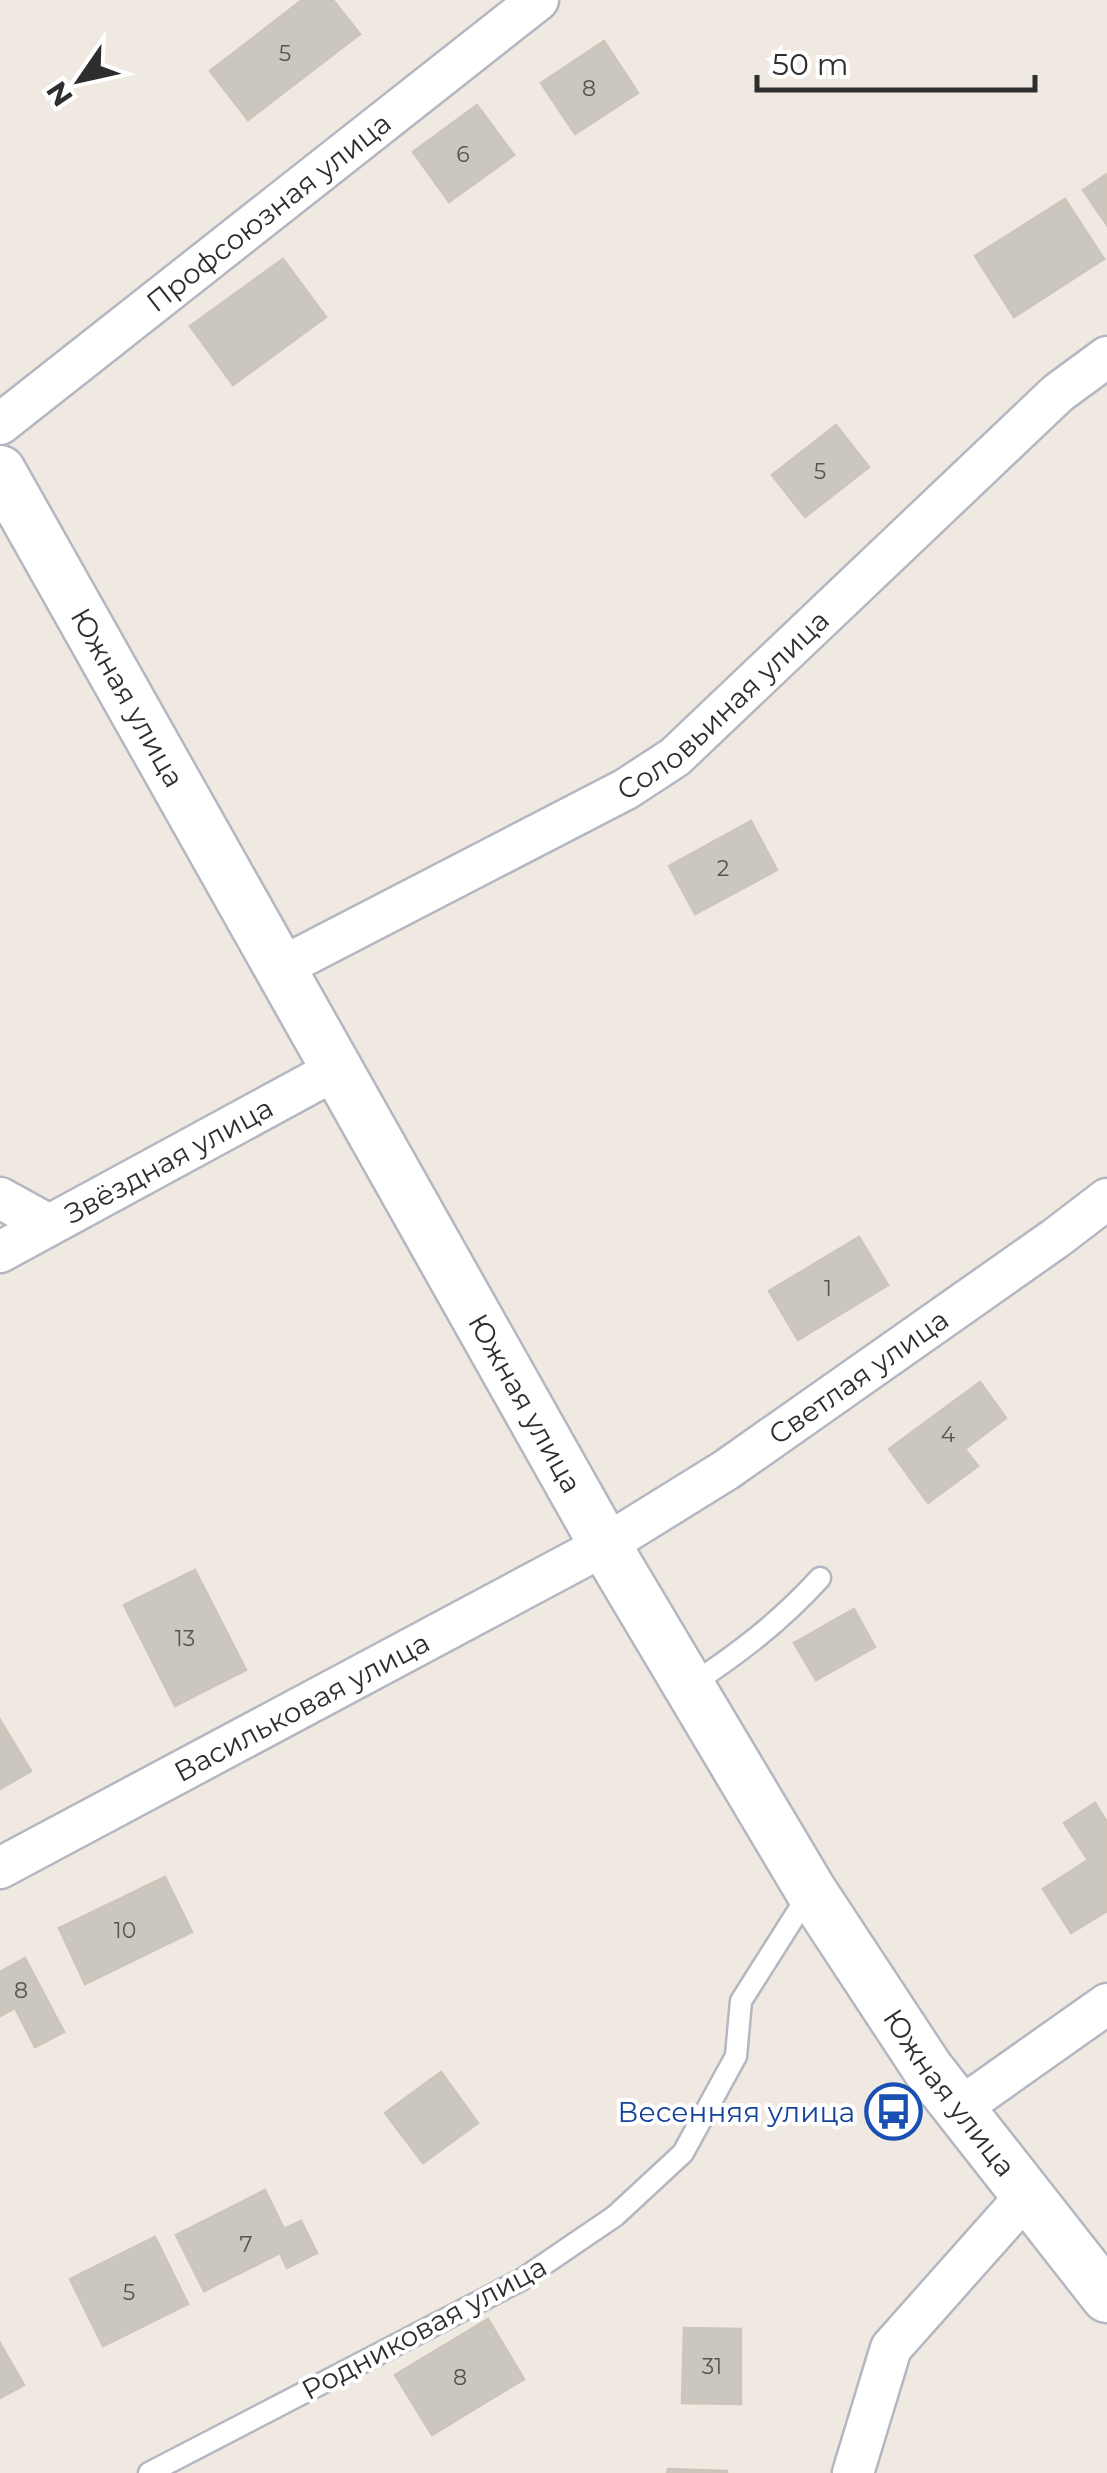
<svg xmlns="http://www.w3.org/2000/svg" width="1107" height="2473" font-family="Montserrat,sans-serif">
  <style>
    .building { fill: #cbc7bf; stroke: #cbc5ba; stroke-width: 2.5 }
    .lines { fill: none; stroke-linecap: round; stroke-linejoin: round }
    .service-casing { stroke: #b4b7c1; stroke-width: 25 }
    .minor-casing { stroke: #b4b7c1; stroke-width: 45 }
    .tertiary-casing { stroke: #b4b7c1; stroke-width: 55 }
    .service { stroke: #fff; stroke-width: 20 }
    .minor { stroke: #fff; stroke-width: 40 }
    .tertiary { stroke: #fff; stroke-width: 50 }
    .labels { text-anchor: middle; stroke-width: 8; stroke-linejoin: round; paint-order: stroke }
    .number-label { font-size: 22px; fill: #555452 }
    .street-label { font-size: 28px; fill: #2e2e2e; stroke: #fff }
    .transit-label { font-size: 28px; fill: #164399; stroke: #fff; text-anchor: end }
  </style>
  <rect width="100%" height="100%" fill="#efe9e1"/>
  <g class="building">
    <polygon points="302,0 333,0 360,34 248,120 210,71"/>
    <polygon points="604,41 638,93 575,134 541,83"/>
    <polygon points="477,105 514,155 449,202 413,152"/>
    <polygon points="1107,174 1107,225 1083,190"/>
    <polygon points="1065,199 1104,259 1014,317 975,256"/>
    <polygon points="283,259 326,317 233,385 190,326"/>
    <polygon points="836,425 869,467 805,517 772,475"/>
    <polygon points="751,821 777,870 695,914 669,866"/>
    <polygon points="859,1237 888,1285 798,1340 769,1291"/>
    <polygon points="980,1382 1006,1418 965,1449 978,1466 928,1503 889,1449"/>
    <polygon points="195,1570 246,1670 175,1706 124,1605"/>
    <polygon points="854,1609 875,1647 816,1680 794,1643"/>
    <polygon points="0,1720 31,1771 0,1789"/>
    <polygon points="1095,1803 1107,1822 1107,1911 1071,1933 1043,1889 1088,1860 1064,1823"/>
    <polygon points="165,1877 192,1932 85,1984 59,1928"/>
    <polygon points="25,1958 64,2032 35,2047 15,2008 0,2016 0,1972"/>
    <polygon points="441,2072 478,2123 423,2163 385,2113"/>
    <polygon points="265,2190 284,2229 301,2221 317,2253 287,2268 280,2253 204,2291 176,2235"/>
    <polygon points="155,2237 188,2304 103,2346 70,2279"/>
    <polygon points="488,2319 524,2379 432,2435 395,2375"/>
    <polygon points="684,2328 741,2329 741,2404 682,2403"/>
    <polygon points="0,2343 24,2385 0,2398"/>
    <polygon points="668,2469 727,2471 727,2473 667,2473"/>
  </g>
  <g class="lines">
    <defs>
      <g id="service">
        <path d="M689,1686c49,-32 91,-64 131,-108"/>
        <polyline points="149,2473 521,2280 615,2216 683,2153 736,2056 741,2001 810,1892"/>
      </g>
      <g id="minor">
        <path id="s1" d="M0,424l538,-424"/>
        <path id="s2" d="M280,968l346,-179 49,-32 383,-364 49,-36"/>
        <polyline points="0,1198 49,1225"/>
        <path id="s3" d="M0,1252l337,-183"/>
        <path id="s4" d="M0,1868l605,-323 121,-75 330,-232 51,-39"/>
        <polyline points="957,2110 1107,2004"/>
        <polyline points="853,2473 891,2348 1026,2196"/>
      </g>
      <g id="tertiary">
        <path id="s5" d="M0,471l605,1074 206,346 117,178 179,228"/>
      </g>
    </defs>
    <use href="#service" class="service-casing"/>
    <use href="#minor" class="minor-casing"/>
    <use href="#tertiary" class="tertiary-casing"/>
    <use href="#service" class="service"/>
    <use href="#minor" class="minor"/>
    <use href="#tertiary" class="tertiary"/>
  </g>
  <defs>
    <symbol id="bus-ring" viewBox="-11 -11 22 22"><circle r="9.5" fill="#fff" stroke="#1a4fb4" stroke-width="1.5"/><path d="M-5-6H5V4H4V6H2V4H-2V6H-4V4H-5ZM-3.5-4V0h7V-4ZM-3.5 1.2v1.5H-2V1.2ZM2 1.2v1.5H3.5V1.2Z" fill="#1a4fb4"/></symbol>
  </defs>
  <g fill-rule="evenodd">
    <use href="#bus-ring" x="862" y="2080" width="63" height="63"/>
  </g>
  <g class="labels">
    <g class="number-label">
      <text x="285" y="61">5</text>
      <text x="589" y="96">8</text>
      <text x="463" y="162">6</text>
      <text x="820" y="479">5</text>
      <text x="723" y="876">2</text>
      <text x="828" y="1296">1</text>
      <text x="948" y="1442">4</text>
      <text x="185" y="1646">13</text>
      <text x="125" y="1938">10</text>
      <text x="21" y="1998">8</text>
      <text x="246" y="2252">7</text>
      <text x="129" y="2300">5</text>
      <text x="712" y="2374">31</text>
      <text x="460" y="2385">8</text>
    </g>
    <g class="street-label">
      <text dy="10" stroke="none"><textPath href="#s1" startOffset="342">Профсоюзная улица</textPath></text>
      <text dy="10" stroke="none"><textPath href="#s5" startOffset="260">Южная улица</textPath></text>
      <text dy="10" stroke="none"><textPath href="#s2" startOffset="518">Соловьиная улица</textPath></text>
      <text dy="10" stroke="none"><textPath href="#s3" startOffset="192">Звёздная улица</textPath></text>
      <text dy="10" stroke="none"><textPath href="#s4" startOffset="990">Светлая улица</textPath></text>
      <text dy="10" stroke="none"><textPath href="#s5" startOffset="1070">Южная улица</textPath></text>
      <text dy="10" stroke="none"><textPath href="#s4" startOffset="342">Васильковая улица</textPath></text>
      <text dy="10" stroke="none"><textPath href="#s5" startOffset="1880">Южная улица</textPath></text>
      <text transform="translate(424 2328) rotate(-28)" y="10">Родниковая улица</text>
    </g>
    <g class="transit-label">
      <text x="855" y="2122">Весенняя улица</text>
    </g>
  </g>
  <g transform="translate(80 80) rotate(236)" stroke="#ffffff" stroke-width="8" paint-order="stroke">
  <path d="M0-8L18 38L0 25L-18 38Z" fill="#2e2e2e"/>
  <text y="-15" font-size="28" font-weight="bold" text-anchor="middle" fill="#2e2e2e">N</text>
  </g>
  <path d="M757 75v15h278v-15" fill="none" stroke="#2e2e2e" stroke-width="5"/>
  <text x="772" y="75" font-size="30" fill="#2e2e2e" stroke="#ffffff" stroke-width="8" paint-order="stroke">50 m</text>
</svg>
